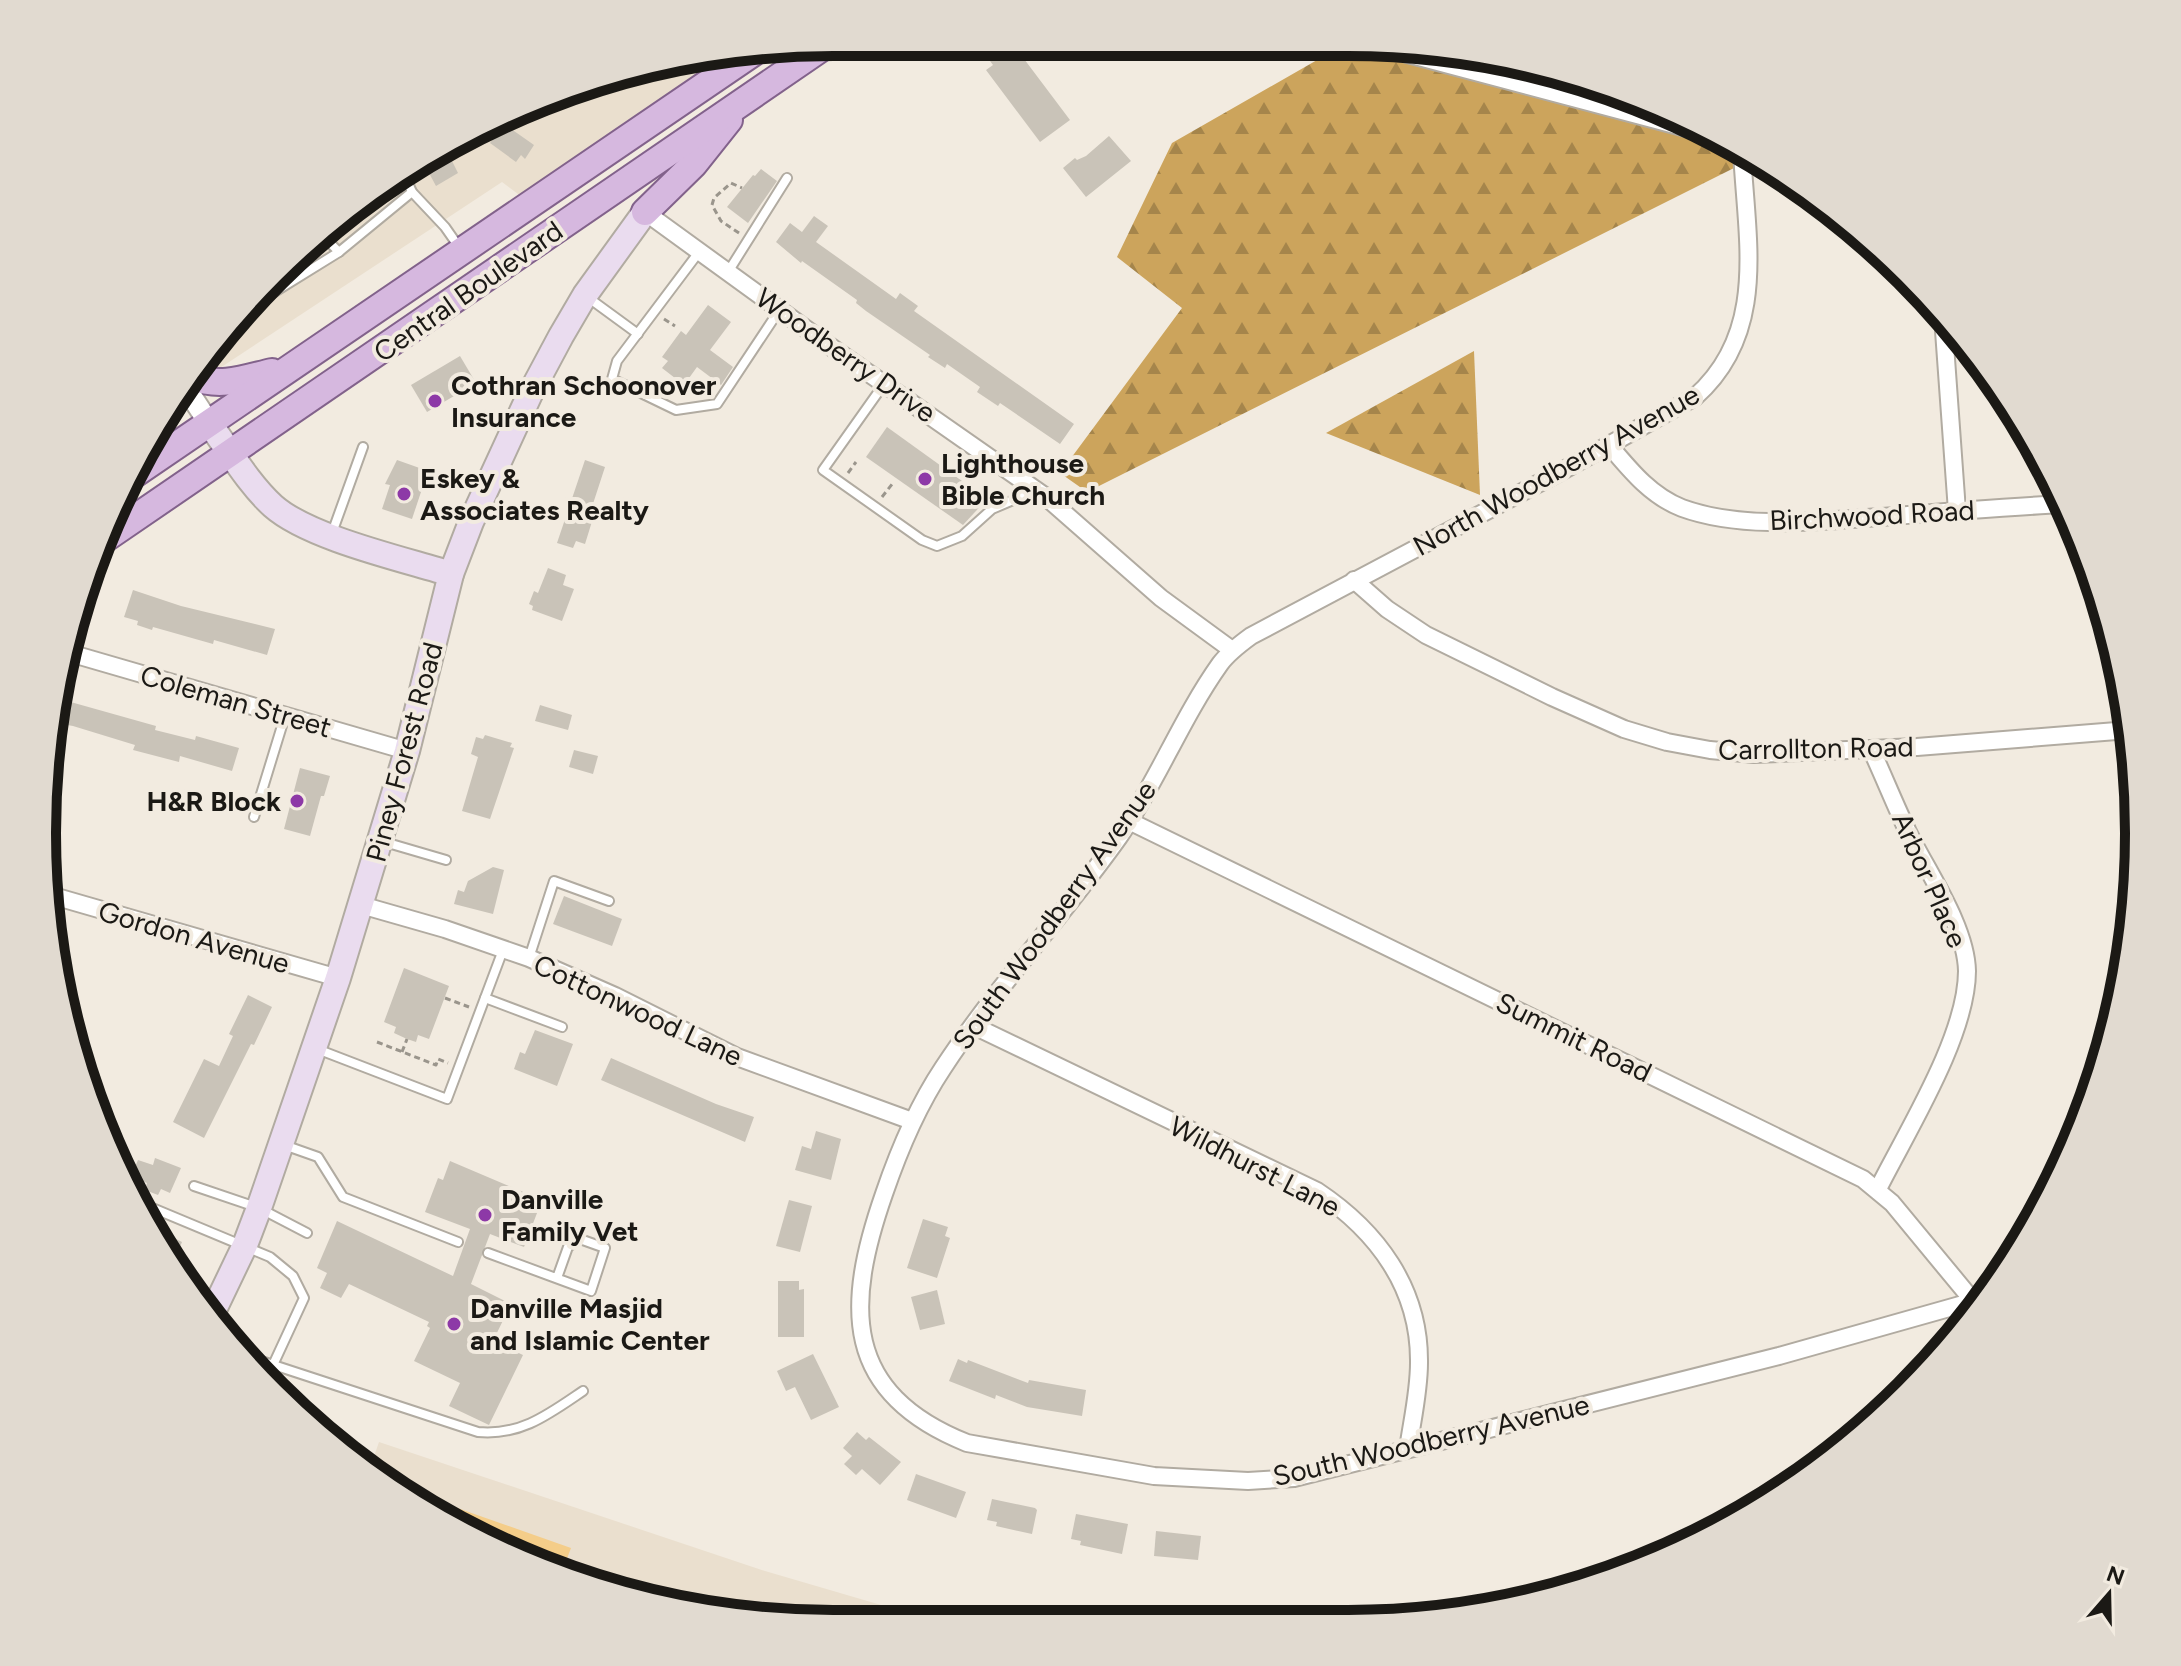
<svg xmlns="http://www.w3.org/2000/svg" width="2181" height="1666" font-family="Figtree,sans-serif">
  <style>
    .built { fill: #eadfce }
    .forest { fill: url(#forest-firs) }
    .park { fill: #f4cd89 }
    .building { fill: #c9c3b8 }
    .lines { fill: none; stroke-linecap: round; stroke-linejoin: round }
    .service-casing { stroke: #b1aba1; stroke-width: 12 }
    .minor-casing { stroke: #b1aba1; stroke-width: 20 }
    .tertiary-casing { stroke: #b1aba1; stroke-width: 24 }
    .secondary-casing { stroke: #b1aba1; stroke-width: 28 }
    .primary-casing { stroke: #82628b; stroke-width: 30 }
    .path { stroke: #9a958c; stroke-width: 3; stroke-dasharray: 6 4; stroke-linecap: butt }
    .service { stroke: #fff; stroke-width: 8 }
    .minor { stroke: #fff; stroke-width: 16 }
    .tertiary { stroke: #fff; stroke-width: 20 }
    .secondary { stroke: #eadcef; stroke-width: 24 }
    .primary { stroke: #d6b8df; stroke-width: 26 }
    .poi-dot { fill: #8d39a7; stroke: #f2ebe0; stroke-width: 3 }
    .labels { text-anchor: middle; stroke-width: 8; stroke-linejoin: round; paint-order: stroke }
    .street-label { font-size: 28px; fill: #1b1915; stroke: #f2ebe0 }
    .poi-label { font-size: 28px; font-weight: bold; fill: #1b1915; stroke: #f2ebe0; text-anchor: start }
    .rim { fill: none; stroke: #1b1915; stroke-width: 10 }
  </style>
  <defs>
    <pattern id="forest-firs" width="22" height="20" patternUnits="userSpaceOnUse" patternTransform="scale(2)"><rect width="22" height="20" fill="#cca45c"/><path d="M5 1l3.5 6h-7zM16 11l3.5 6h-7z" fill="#a5854b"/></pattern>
  </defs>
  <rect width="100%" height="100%" fill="#f2ebe0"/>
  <g class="built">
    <polygon points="732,55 530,203 502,182 182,393 273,274 437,148 628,69"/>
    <polygon points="379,1442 765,1571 922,1617 729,1617 578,1582 394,1491 369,1471"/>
  </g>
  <g class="forest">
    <polygon points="1345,44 1370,44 1720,137 1742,151 1742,164 1087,492 1060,473 1182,308 1117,257 1172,143"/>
    <polygon points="1474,351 1480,495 1326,433"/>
  </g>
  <polygon class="park" points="409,1491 571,1548 561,1574 407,1497"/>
  <g class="building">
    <polygon points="976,42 1012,43 1070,120 1040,142 986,70 993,65"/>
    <polygon points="504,124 534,145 525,159 521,155 516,162 490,143"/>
    <polygon points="1109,136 1131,161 1086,197 1063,168 1075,158 1077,160 1086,156"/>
    <polygon points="444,145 458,173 436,186 422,160"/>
    <polygon points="761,169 777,181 748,223 727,207 753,175 755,176"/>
    <polygon points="814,216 828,226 816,242 896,299 900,293 918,306 914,311 1074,424 1060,444 1000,403 998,406 977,392 980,387 947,364 945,368 928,357 930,355 866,311 856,303 857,300 802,261 801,263 776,242 790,223 802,232"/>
    <polygon points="708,305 731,322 710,350 733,367 721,385 697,367 684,385 662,368 668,361 662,357 681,331 686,335"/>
    <polygon points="460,356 476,383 427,412 411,385"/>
    <polygon points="887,427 987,499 963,525 866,457"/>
    <polygon points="397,460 428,471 412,519 382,509 390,485 385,484"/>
    <polygon points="585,460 605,467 590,513 594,515 585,544 576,541 573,548 557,543"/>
    <polygon points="548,568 566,575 563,585 574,589 562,621 532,610 533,606 529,604 534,591 538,593"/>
    <polygon points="133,590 181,606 275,629 267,655 214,640 213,644 153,627 152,630 137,625 138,621 124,617"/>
    <polygon points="60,699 156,726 155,730 195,740 196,736 239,748 232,771 180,756 179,762 133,750 135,745 73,726 56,723"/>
    <polygon points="540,705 572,715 568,730 535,721"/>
    <polygon points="485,735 512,743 510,747 514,748 490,819 462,811 478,757 471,754 476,737 483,739"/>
    <polygon points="574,750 598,756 593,774 569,767"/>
    <polygon points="300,768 330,776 324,796 321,796 310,836 284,829"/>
    <polygon points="493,867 504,870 493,914 454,904 458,890 464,892 468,881"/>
    <polygon points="564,896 622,919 612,946 553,924"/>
    <polygon points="404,968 449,986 429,1039 418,1035 416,1042 407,1039 394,1033 396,1027 384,1022"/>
    <polygon points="248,995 272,1007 254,1045 251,1044 204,1138 173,1122 204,1059 219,1066 233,1036 229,1034"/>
    <polygon points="535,1030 573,1044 557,1086 514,1069 520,1052 525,1054"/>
    <polygon points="611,1058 716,1104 754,1117 745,1142 601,1080"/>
    <polygon points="816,1131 841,1139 831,1180 795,1170 802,1146 811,1149"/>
    <polygon points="155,1158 181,1168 170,1193 161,1189 158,1195 145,1190 147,1183 131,1176 138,1160 153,1165"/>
    <polygon points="450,1161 542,1200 524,1247 490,1234 471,1284 511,1304 493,1341 523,1355 489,1425 449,1406 460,1383 414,1361 430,1328 427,1326 429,1322 349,1284 341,1298 320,1288 327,1273 317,1268 337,1221 453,1276 470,1229 425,1212 438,1178 443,1180"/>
    <polygon points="789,1200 812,1206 800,1252 776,1246"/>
    <polygon points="923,1219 948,1227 945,1236 950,1238 937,1278 907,1268"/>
    <polygon points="166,1234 182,1242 172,1266 161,1246"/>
    <polygon points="778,1281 799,1281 799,1290 804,1289 804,1337 778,1337"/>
    <polygon points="937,1290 945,1324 920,1330 911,1297"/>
    <polygon points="813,1354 839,1407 811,1420 795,1387 786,1391 777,1371"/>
    <polygon points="958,1359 967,1363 968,1360 1028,1383 1029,1380 1086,1390 1082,1416 1027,1407 996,1395 995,1399 949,1381"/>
    <polygon points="857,1432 866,1440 869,1437 901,1462 880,1485 862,1469 856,1475 844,1464 852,1456 843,1448"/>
    <polygon points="916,1474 966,1492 956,1518 907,1500"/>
    <polygon points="992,1499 1035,1508 1037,1510 1032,1534 996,1526 997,1522 987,1520"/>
    <polygon points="1076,1514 1128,1524 1122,1554 1080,1545 1081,1541 1071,1539"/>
    <polygon points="1156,1531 1201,1536 1198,1560 1154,1556"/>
  </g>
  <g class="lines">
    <defs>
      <g id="service">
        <polyline points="1049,50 1059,43"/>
        <polyline points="404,174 412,192"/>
        <polyline points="323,236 339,252"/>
        <polyline points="699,252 617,361 612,379 676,410 717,404 780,309"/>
        <polyline points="728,272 787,178"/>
        <polyline points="586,296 638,334"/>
        <polyline points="247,309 339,252 412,192 445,227 459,247"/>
        <polyline points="884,384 823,470 922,540 937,546 962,536 992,509 1018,498 1028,485"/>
        <polyline points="332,533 363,447"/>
        <polyline points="254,817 285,716"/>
        <polyline points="381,841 446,860"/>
        <polyline points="529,958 554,881 609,901"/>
        <polyline points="485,998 562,1027"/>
        <polyline points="317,1049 447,1099 503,950"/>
        <polyline points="284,1145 318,1157 343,1197 458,1242"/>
        <polyline points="194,1186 259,1208 307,1233"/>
        <polyline points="138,1202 270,1257 293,1276 304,1298 273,1365"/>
        <polyline points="488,1253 591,1291 605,1248 580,1239 568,1247 557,1278"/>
        <path d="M243,1355l235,77c43,4 71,-18 105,-41"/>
      </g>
      <g id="minor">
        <polyline points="1370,44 1720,137"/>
        <path d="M1742,151c4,87 27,181 -47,246l-133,74 -311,165c-11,8 -23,17 -31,28 -39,55 -63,118 -101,173 -56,79 -123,150 -176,231 -26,39 -44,82 -59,126 -39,112 -42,199 83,249l187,33 94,5 46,-3 485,-122 195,-55"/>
        <polyline points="645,212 824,342 1046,497 1161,598 1232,650"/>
        <polyline points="1943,317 1957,511"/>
        <path d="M1609,445c21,25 42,51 73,63 60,22 138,13 200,9 61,-5 122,-10 183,-13"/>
        <polyline points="1354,580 1387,609 1426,635 1552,697 1624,729 1667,742 1710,750 1754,754 1917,747 2129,730"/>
        <polyline points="66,652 407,751"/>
        <path d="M1871,749c13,28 24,56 37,83 20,41 58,94 59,139 0,65 -60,160 -89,218"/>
        <polyline points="1129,821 1863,1179 1892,1203 1978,1307"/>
        <polyline points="50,895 338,978"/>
        <polyline points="361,905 445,929 529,958 615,996 737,1057 912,1121"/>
        <path d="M974,1026l343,165c60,40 103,97 102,172 0,29 -7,58 -11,86"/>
      </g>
      <polyline id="tertiary" points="186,388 209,423"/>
      <g id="secondary">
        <path d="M209,423c20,27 39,60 64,83 36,32 130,53 178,68"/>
        <polyline points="211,1316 245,1245 259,1208 338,978 407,751 451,574 471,522 530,394 561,336 585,295 645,212"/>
      </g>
      <g id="primary">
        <polyline points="645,212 694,164 729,120"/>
        <path d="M194,377c26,11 52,1 78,-5"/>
        <polyline points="133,475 754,52"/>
        <polyline points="106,538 830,42"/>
      </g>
    </defs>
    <use href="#service" class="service-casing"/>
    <use href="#minor" class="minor-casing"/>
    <use href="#tertiary" class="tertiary-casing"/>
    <use href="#secondary" class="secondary-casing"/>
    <use href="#primary" class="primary-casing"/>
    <g class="path">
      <polyline points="739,233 721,221 712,205 714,198 731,183 742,188"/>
      <polyline points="664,319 675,326"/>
      <polyline points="848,473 856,462"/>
      <polyline points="882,497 893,483"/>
      <polyline points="445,998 469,1007"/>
      <polyline points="377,1042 436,1065 438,1059 448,1063"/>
      <polyline points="402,1052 407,1039"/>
      <polyline points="809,1617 825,1611 854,1617"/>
    </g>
    <use href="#service" class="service"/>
    <use href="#minor" class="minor"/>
    <use href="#tertiary" class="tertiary"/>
    <use href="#secondary" class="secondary"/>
    <use href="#primary" class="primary"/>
  </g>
  <g class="poi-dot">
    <circle cx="435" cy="401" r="8"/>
    <circle cx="925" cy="479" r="8"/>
    <circle cx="404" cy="494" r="8"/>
    <circle cx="297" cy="801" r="8"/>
    <circle cx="485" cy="1215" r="8"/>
    <circle cx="454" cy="1324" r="8"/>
  </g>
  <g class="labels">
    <g class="street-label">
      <text transform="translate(468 291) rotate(-35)" y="10">Central Boulevard</text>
      <text transform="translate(846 355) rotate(35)" y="10">Woodberry Drive</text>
      <text transform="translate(1556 470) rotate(-29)" y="10">North Woodberry Avenue</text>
      <text transform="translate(1872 515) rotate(-3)" y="10">Birchwood Road</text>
      <text transform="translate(236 701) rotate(16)" y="10">Coleman Street</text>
      <text transform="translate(1816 748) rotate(-1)" y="10">Carrollton Road</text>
      <text transform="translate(404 752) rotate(-75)" y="10">Piney Forest Road</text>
      <text transform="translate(1930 880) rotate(66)" y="10">Arbor Place</text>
      <text transform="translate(1054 915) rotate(-54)" y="10">South Woodberry Avenue</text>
      <text transform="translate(194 937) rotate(16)" y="10">Gordon Avenue</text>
      <text transform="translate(638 1010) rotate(25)" y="10">Cottonwood Lane</text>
      <text transform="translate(1574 1037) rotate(26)" y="10">Summit Road</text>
      <text transform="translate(1255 1166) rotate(27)" y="10">Wildhurst Lane</text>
      <text transform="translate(1431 1440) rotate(-13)" y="10">South Woodberry Avenue</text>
    </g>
    <g class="poi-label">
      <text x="451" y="395">Cothran Schoonover<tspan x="451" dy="32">Insurance</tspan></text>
      <text x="941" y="473">Lighthouse<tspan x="941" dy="32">Bible Church</tspan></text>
      <text x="420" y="488">Eskey &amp;<tspan x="420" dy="32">Associates Realty</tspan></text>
      <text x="281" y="811" text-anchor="end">H&amp;R Block</text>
      <text x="501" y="1209">Danville<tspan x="501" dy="32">Family Vet</tspan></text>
      <text x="470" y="1318">Danville Masjid<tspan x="470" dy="32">and Islamic Center</tspan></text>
    </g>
  </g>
  <path d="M0 0H2181V1666H0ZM833 56H1348A777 777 0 0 1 2125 833V833A777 777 0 0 1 1348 1610H833A777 777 0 0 1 56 833V833A777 777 0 0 1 833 56Z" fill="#e1dad0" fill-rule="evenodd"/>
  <path class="rim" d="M833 56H1348A777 777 0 0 1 2125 833V833A777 777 0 0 1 1348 1610H833A777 777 0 0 1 56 833V833A777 777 0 0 1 833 56Z"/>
  <g transform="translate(2109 1594) rotate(20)" stroke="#f2ebe0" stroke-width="6" paint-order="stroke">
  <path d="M0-6L14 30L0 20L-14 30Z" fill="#1b1915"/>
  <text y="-12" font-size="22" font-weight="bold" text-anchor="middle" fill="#1b1915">N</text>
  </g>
</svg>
